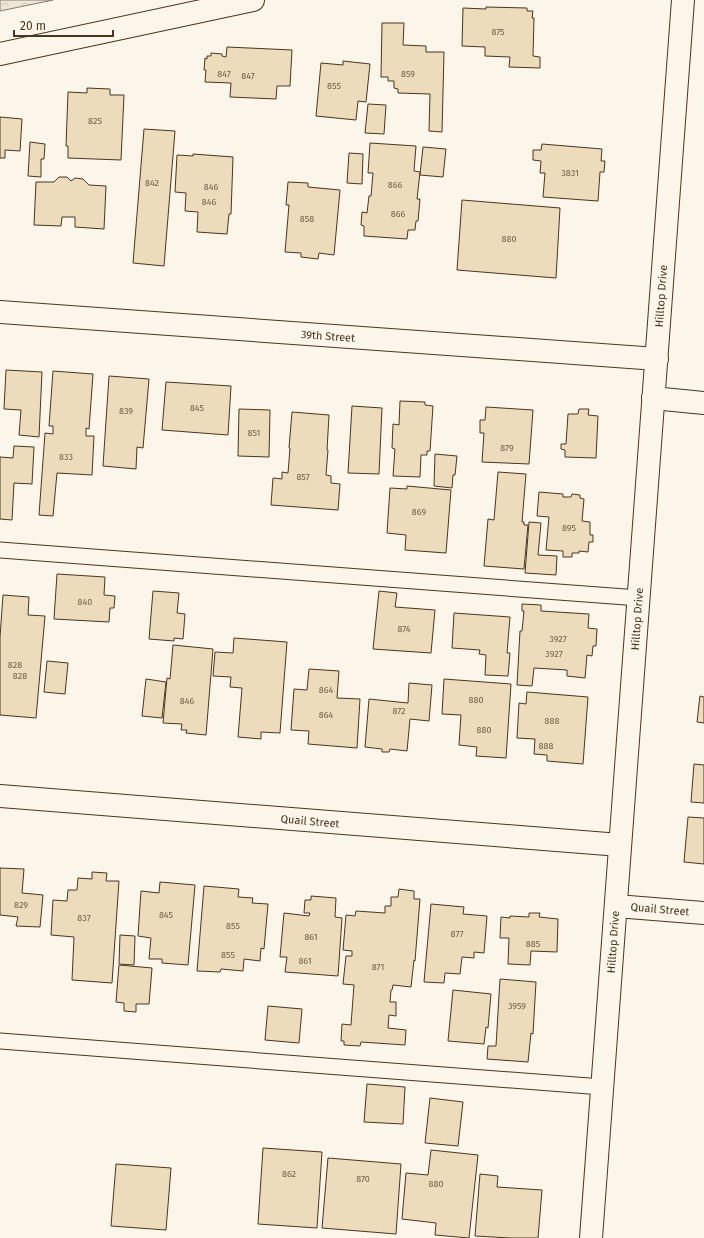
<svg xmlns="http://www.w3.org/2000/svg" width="704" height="1238" font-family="'Fira Sans',sans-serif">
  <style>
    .forest { fill: url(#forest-crowns); stroke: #887966 }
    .building { fill: #ecdcbc; stroke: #4a3520 }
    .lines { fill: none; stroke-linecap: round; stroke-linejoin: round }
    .service-casing { stroke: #4a3520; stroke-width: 17 }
    .minor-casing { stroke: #4a3520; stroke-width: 24 }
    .tertiary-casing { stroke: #4a3520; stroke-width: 24 }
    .service { stroke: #fbf6e9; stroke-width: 15 }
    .minor { stroke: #fbf6e9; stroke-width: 22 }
    .tertiary { stroke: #fbf6e9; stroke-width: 22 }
    .labels { text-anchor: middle; stroke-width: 3; stroke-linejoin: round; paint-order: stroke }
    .number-label { font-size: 9px; fill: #725f47 }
    .street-label { font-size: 11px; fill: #4a3520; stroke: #fbf6e9 }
  </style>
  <defs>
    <pattern id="forest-crowns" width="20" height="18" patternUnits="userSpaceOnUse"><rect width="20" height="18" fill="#ede6d9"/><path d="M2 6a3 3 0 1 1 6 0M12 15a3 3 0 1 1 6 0" fill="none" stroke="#cdc6ba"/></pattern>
  </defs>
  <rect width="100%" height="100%" fill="#fbf6e9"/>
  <polygon class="forest" points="0,0 53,0 0,11"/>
  <g class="building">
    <polygon points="486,7 527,8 527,11 533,11 532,18 534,18 533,56 540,57 540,68 509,67 510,57 485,56 485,47 462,46 463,8 486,9"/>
    <polygon points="382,23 404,23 403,45 426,46 426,52 444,52 442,132 429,131 430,94 398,93 398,89 394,88 394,81 388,81 388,77 381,77"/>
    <polygon points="227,47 292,50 290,86 277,86 276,99 230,97 231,83 205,82 206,70 204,70 205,58 207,59 207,56 211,56 211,53 222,54 222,56 226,57"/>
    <polygon points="343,61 370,64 366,102 358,101 356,120 316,116 321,63 343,65"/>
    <polygon points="87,88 110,89 110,95 124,95 121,160 68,158 68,146 66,146 68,92 87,93"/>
    <polygon points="368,104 386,105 384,134 365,133"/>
    <polygon points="0,117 22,119 20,151 5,150 5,158 0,158"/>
    <polygon points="144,129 175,131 164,266 133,263"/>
    <polygon points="30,142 45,144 44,159 41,159 41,177 28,176"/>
    <polygon points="370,143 416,146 414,171 420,172 417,199 420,199 418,221 416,221 415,230 408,230 407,239 364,236 364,226 361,225 362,212 367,213 369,196 371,196 373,173 368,173"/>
    <polygon points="542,144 602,149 601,161 605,161 604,172 600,172 598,201 543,197 545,173 540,173 541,161 533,160 533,150 541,150"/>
    <polygon points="423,147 446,149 443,177 420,175"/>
    <polygon points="349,153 363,154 362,184 347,183"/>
    <polygon points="193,154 233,157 231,214 229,214 227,234 197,232 198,212 185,211 186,193 175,192 177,155 193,156"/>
    <polygon points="59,177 67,177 71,181 75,178 83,179 89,185 106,186 104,229 75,227 75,217 62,217 61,226 34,225 36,182 54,182"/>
    <polygon points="288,182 308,183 308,187 340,190 334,255 319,253 318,259 301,257 301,253 285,252 289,205 286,205"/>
    <polygon points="462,200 560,208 556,278 457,270"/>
    <polygon points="6,370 42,372 39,437 19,435 21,410 4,409"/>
    <polygon points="53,371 93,374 89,429 86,428 86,436 94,436 92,475 57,473 53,516 39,515 45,433 53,434 53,426 49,426"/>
    <polygon points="109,376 149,379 143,448 137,447 136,469 103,466"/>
    <polygon points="166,382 231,386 228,435 162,430"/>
    <polygon points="400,401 425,402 425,405 433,406 430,451 427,451 427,455 421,455 420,477 393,476 395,449 392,448 393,424 399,425"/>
    <polygon points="352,406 382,408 379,474 348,473"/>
    <polygon points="486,407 533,410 529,464 482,462 484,433 480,433 480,420 485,420"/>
    <polygon points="239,409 270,410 269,457 238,456"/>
    <polygon points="579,409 589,409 588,415 598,416 596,458 565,457 565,450 561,449 561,444 566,444 568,414 578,414"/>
    <polygon points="292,412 329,415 327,450 328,450 326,475 331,476 331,483 340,484 338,510 271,505 273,478 282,479 282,472 288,473 290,448 289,448"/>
    <polygon points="14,446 34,447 32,484 14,483 12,520 0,519 0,457 13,458"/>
    <polygon points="435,454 457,456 455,475 453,475 452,488 434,486"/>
    <polygon points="498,472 526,474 522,522 524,522 524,525 528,525 524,569 484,566 488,519 494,520"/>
    <polygon points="407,486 451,490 446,553 405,550 406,535 387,533 390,488 407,489"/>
    <polygon points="539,492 563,494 563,497 571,497 572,494 580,495 580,498 584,499 582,521 590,522 590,535 593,535 593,542 589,542 588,552 579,551 579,553 572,553 572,557 563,557 563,551 546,550 549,517 537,516"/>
    <polygon points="529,522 541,523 538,555 557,556 556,575 525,573"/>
    <polygon points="57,574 105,577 104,595 115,596 114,608 110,608 109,622 54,619"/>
    <polygon points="153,591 179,593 177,613 185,614 183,639 174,638 174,641 149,639"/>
    <polygon points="379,591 397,593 395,607 435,610 431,653 373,649"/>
    <polygon points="3,595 29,597 28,615 45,616 36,718 0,715 0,637"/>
    <polygon points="522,604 541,605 541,611 589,614 588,628 597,629 596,646 593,646 592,656 587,655 585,678 567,676 567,670 534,668 532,686 517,685 520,631 522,631 524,611 522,611"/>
    <polygon points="454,613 510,617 507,653 510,653 508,676 485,675 486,655 479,654 480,650 452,648"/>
    <polygon points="234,638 287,642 280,733 261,732 261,739 238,737 242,688 230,687 231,677 213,676 215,652 233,653"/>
    <polygon points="173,645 213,649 206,735 186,733 187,730 181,730 182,724 163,723 167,678 170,679"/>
    <polygon points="47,661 68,663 65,694 44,692"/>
    <polygon points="309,669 339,671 337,698 360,699 357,748 308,744 309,731 291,730 294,689 307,690"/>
    <polygon points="146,679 166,682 162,718 142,716"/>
    <polygon points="444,679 511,684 506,758 476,756 477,747 459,745 461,715 442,714"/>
    <polygon points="409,683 432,685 429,721 410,719 407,751 390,749 389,752 382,752 382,749 365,747 369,699 408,703"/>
    <polygon points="527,692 588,697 583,764 547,761 547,755 534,754 535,739 517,738 519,703 526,704"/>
    <polygon points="700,696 704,697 704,723 697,722"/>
    <polygon points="694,764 704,765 704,803 691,802"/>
    <polygon points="688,817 704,818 704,864 684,862"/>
    <polygon points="0,868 24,869 22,893 43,895 40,927 16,926 18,917 0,915"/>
    <polygon points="92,872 107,873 106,881 119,881 112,983 72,980 74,937 51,935 53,900 67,901 68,890 77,890 78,878 92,879"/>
    <polygon points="160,882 195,885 188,965 162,963 162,959 149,959 151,938 138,936 141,891 159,893"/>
    <polygon points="204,886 239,889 238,897 253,898 252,903 268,904 264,949 261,948 260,961 244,959 243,971 221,969 220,972 197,971"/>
    <polygon points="399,889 414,891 414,899 420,899 415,961 414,960 411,987 393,985 392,990 391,990 390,1002 396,1002 396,1016 389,1015 388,1028 406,1030 405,1045 361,1042 360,1046 344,1045 344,1041 341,1041 342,1024 351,1025 354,985 343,984 346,956 352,956 352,951 343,950 346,915 355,916 356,911 385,913 385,906 391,906 391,897 398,897"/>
    <polygon points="311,896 336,898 335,917 342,918 338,976 285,972 287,957 280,957 284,913 309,916 310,913 304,913 305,900 311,900"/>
    <polygon points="431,904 464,907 463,914 487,916 484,953 474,952 474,958 462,957 460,974 445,973 444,983 424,982"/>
    <polygon points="529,913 540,913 539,917 558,919 557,952 531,951 530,965 508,964 509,938 500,938 501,917 510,918 510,916 529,917"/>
    <polygon points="120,935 135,936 134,965 119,964"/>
    <polygon points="119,965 152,968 149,1004 136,1004 136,1012 124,1011 124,1003 116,1002"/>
    <polygon points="500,979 536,982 533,1034 531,1033 528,1062 487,1059 488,1046 496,1046"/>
    <polygon points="453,990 491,994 488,1028 486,1027 484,1044 448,1041"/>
    <polygon points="268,1006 302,1009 299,1043 265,1040"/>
    <polygon points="367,1084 405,1087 403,1124 364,1122"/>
    <polygon points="430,1098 463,1102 458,1146 425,1143"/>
    <polygon points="263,1148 322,1152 317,1228 258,1224"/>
    <polygon points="431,1150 478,1155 469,1238 435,1235 436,1223 402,1219 406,1173 428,1175"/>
    <polygon points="328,1158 401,1164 396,1234 322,1228"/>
    <polygon points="116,1164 171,1168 166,1230 111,1226"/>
    <polygon points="480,1174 498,1176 497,1187 542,1190 538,1238 511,1238 475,1236"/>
  </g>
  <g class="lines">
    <defs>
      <g id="service">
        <polyline points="0,550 639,598"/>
        <polyline points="0,1041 602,1087"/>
      </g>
      <g id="minor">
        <polyline points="0,312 657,359"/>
        <polyline points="653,398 704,403"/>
        <polyline points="0,796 620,845"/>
        <polyline points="616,906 704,913"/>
      </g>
      <g id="tertiary">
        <polyline points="0,54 253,0"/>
        <polyline points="591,1238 683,0"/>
      </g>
    </defs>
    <use href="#service" class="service-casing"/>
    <use href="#minor" class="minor-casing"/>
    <use href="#tertiary" class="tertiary-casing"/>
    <use href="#service" class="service"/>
    <use href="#minor" class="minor"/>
    <use href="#tertiary" class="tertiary"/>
  </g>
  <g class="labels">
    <g class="number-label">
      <text x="498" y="35">875</text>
      <text x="224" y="77">847</text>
      <text x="408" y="77">859</text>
      <text x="248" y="79">847</text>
      <text x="334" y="89">855</text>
      <text x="95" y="124">825</text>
      <text x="570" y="176">3831</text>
      <text x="152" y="186">842</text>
      <text x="395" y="188">866</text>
      <text x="211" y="190">846</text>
      <text x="209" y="205">846</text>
      <text x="398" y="217">866</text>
      <text x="307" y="222">858</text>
      <text x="509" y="242">880</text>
      <text x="197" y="411">845</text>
      <text x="126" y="414">839</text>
      <text x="254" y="436">851</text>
      <text x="507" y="451">879</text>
      <text x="66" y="460">833</text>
      <text x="303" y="480">857</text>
      <text x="419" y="515">869</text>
      <text x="569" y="531">895</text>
      <text x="85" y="605">840</text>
      <text x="404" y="632">874</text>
      <text x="558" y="642">3927</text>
      <text x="554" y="657">3927</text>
      <text x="15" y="668">828</text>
      <text x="20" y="679">828</text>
      <text x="326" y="693">864</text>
      <text x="476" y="703">880</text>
      <text x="187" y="704">846</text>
      <text x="399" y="714">872</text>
      <text x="326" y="718">864</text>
      <text x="552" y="724">888</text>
      <text x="484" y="733">880</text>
      <text x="546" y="749">888</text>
      <text x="21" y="908">829</text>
      <text x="166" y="918">845</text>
      <text x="84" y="921">837</text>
      <text x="233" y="929">855</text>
      <text x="457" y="937">877</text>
      <text x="311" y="940">861</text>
      <text x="533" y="947">885</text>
      <text x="228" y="958">855</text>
      <text x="305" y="964">861</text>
      <text x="378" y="970">871</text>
      <text x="517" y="1009">3959</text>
      <text x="289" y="1177">862</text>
      <text x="363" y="1182">870</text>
      <text x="436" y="1187">880</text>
    </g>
    <g class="street-label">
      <text transform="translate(661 296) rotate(-86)" y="4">Hilltop Drive</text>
      <text transform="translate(328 336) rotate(4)" y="4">39th Street</text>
      <text transform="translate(637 619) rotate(-86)" y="4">Hilltop Drive</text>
      <text transform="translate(310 821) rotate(5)" y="4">Quail Street</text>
      <text transform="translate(660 909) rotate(5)" y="4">Quail Street</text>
      <text transform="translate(613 942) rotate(-86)" y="4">Hilltop Drive</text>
    </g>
  </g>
  <path d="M14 30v6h99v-6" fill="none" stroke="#4a3520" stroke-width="2"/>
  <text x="20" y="30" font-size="12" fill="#4a3520" stroke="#fbf6e9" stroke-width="3" paint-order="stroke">20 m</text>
</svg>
